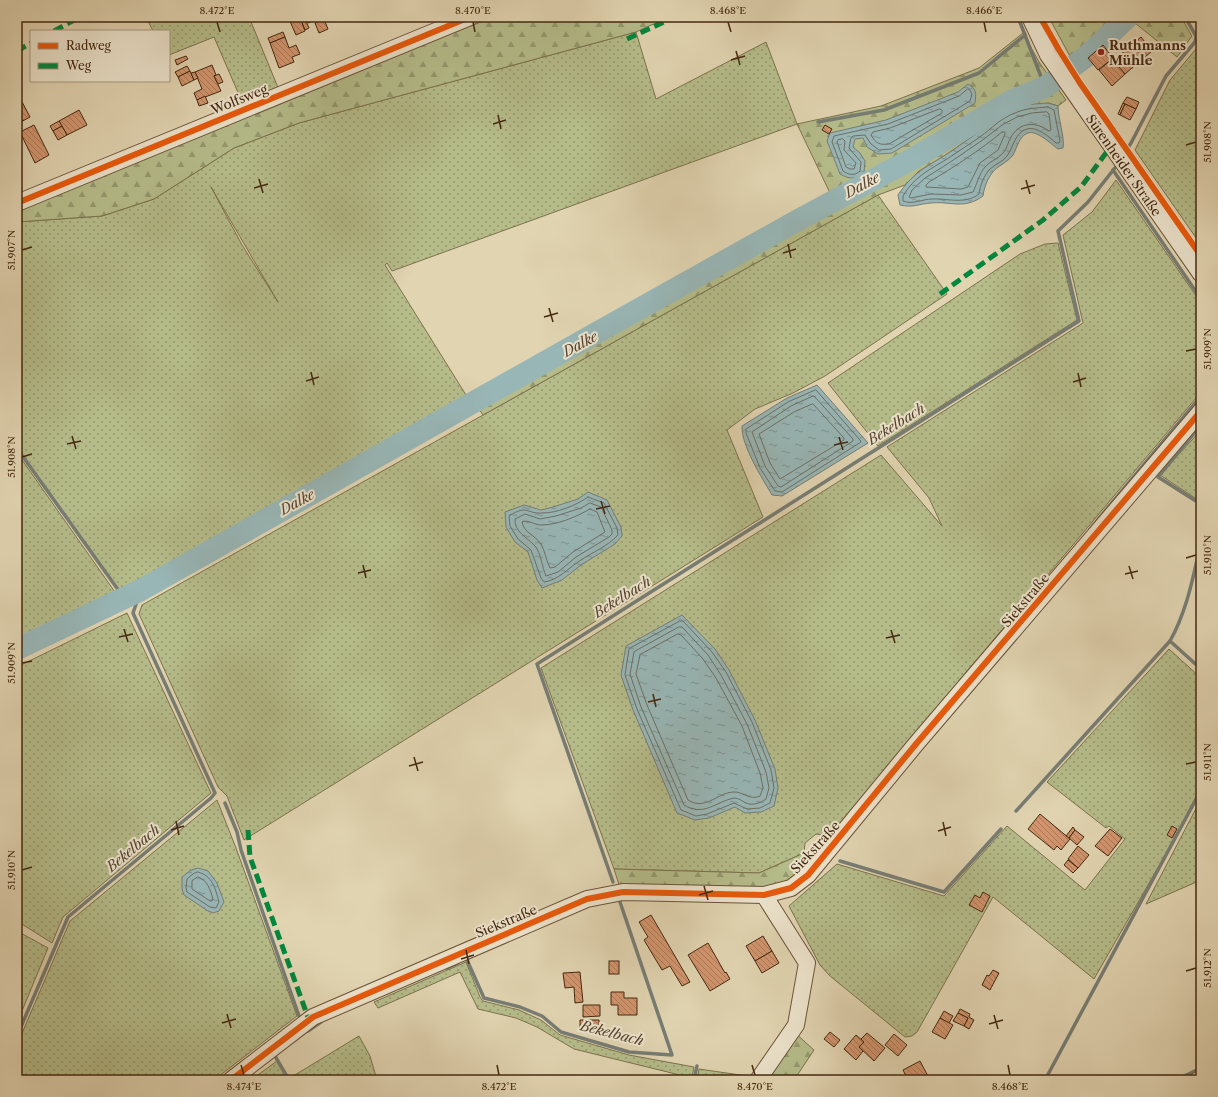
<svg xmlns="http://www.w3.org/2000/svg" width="1218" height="1097" font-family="'Libre Caslon Text',serif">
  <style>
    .grass { fill: url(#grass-dots); stroke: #7d724d; fill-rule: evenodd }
    .forest { fill: url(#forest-firs); stroke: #7d724d }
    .water { fill: url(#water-ripples); stroke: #777d74 }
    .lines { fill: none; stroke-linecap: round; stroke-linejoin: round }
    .shore { stroke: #6e6f63; stroke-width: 1 }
    .stream { stroke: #777d74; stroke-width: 3.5 }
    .river { stroke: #98b6b6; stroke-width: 22 }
    .building { fill: url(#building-back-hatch); stroke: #452810 }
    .minor-casing { stroke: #6c5338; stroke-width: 18 }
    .minor { stroke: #ece3cc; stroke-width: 16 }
    .quiet { stroke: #00873e; stroke-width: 5; stroke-dasharray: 10 5; stroke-linecap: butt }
    .cycleway-casing { stroke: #ece3cc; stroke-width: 8 }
    .cycleway { stroke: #e8590c; stroke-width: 6 }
    .ticks { fill: none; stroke: #452810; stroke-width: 1.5 }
    .poi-dot { fill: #8f2418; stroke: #ece3cc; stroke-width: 1.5 }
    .labels { text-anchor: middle; stroke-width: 4; stroke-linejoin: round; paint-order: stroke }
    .poi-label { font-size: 13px; font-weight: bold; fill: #452810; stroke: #ece3cc; text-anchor: start }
    .street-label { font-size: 13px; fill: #452810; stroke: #ece3cc }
    .water-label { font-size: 14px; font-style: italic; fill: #564431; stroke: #ece3cc }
    .neatline { fill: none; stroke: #452810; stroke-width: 1.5 }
    .ticks-label { font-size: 10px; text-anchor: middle; fill: #452810 }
  </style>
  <defs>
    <pattern id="grass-dots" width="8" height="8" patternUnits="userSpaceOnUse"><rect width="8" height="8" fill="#b5bc8a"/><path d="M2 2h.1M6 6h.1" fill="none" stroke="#95996f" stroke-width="1.8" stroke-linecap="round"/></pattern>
    <pattern id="forest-firs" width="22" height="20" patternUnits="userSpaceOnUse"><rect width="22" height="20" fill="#b5bc8a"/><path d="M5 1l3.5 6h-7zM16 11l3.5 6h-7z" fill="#95996f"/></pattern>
    <pattern id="water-ripples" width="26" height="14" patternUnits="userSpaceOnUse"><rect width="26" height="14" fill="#98b6b6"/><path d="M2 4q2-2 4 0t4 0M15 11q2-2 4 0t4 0" fill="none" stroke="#7e9493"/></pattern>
    <pattern id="building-back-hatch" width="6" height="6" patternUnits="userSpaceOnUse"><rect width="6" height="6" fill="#d2956e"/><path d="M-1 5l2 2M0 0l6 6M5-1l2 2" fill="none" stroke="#ac7a59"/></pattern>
  </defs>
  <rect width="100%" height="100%" fill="#e1d4b1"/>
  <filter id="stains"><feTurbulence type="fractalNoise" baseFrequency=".005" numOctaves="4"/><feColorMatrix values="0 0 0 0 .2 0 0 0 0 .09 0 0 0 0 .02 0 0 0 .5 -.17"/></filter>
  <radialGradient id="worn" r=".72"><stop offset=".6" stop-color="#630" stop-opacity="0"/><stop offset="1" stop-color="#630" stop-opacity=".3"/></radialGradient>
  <g class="grass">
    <polygon points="146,17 249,17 279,90 243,104 214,37 169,55 169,31 153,31"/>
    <path d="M636,32l20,67 110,-57 31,82 -405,147 -5,-8 -2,2 81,130 -164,98 -183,97 -102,-141v-227l85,-6 52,-17 80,-51 65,-25zM211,187l67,115 -36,-57z"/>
    <polygon points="1201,43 1201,245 1135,150 1170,80"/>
    <polygon points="1116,180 1201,303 1201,392 829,836 816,834 805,843 804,853 759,873 614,869 541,668 881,455 942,526 929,498 887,447 1083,323 1063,235 1092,212"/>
    <polygon points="878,195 947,294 825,376 793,393 755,409 727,430 763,517 244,840 227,796 218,787 139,614 142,605"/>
    <polygon points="1058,243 1077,320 878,446 828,383 1020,254 1045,244"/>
    <polygon points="1201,430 1201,502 1160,475"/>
    <polygon points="20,457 115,592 17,639 17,458"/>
    <polygon points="127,613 211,793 63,917 52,943 17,921 17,667"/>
    <polygon points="1169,649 1201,678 1201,787 1171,845 1094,979 993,897 917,1032 912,1036 905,1037 830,976 820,965 789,906 837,864 944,896 1007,826 1085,890 1125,839 1109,826 1106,828 1047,782"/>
    <polygon points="1201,799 1201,880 1146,904"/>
    <polygon points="217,800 236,848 297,1016 214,1080 17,1080 17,1045 70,921"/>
    <polygon points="17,931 48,948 17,1023"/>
    <polygon points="466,962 480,997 483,1001 519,1010 541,1020 560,1035 629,1055 694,1067 692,1078 574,1049 537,1027 516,1018 478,1009 460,972 378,1008 374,1002"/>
    <polygon points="359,1036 370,1056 377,1080 291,1080 290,1078"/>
    <polygon points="277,1061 288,1080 251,1080"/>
    <polygon points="699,1069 754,1077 754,1080 697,1080"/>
  </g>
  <g class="forest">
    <polygon points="493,17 669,17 636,32 299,123 234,148 154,199 102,216 17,222 17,210"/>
    <polygon points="1051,17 1181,17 1192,36 1177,57 1135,23 1108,32 1072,60 1052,23"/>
    <polygon points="1023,33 1039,62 1066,100 1058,106 1048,103 997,118 979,132 944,156 919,171 905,185 878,195 483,415 469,394 830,193 797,124 881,106 979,68"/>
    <polygon points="804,853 815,860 788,883 768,890 620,888 614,869 759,873"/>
    <polygon points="794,1032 814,1050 794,1080 762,1080"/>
  </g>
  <g class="water">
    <path d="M968,84c9,5 8,10 7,19l-83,50 -14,1 -11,-7 -4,-9 -8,1 -2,8 7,6 5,8 -1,12c-9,7 -15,6 -24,1l-13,-33 3,-8 56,-13 72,-28z"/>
    <path d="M1048,103l10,3c0,12 7,32 5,42l-5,1c-7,-5 -21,-19 -30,-16 -9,3 -11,15 -15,22 -6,8 -16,11 -21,18 -5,7 -8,15 -9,23 -19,14 -32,5 -52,7 -13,1 -18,5 -31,2l-2,-10c14,-21 26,-27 46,-39 11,-7 22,-15 33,-23 12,-8 22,-18 35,-24 12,-5 24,-5 36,-6z"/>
    <path d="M817,385l51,58 -86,53 -10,-1c-10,-17 -31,-50 -30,-69l45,-28z"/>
    <polygon points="588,492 607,500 621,527 622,536 615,544 581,565 562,580 542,588 537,580 528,552 515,542 506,527 505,512 524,505 541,510 553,507 578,499"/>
    <polygon points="682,615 715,649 729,670 755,720 775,769 778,788 774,806 761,812 745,813 735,807 709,818 695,820 677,813 633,710 621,675 626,646"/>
    <polygon points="198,868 208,871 217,883 224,902 219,911 213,913 208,911 184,895 182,889 182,877 191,870"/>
  </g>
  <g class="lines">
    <g class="shore">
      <path d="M968,89l2,1 2,4 -2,7 -79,48 -12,1 -8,-6 -6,-9 -12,1 -2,2 -2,10 12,14 -1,9c-5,5 -11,4 -17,0l-11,-29 2,-6 54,-12 71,-28z"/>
      <path d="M1048,107l6,3 6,31 -1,2h-3c-7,-6 -19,-17 -29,-14 -12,3 -14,19 -20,27 -4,6 -12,8 -17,13 -6,6 -10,17 -11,25 -14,11 -32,4 -47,5 -10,0 -19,6 -29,2v-5c11,-19 26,-26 44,-37 11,-7 22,-15 33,-22 12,-9 21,-19 35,-24 11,-5 21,-5 33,-6z"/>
      <path d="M940,109l2,1v3l-53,31c-9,1 -13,0 -18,-9l2,-3 17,-4z"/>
      <path d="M1047,112l2,2 2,16 -2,1c-14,-10 -29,-9 -38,6 -3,5 -4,12 -8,16 -5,6 -13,8 -18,14 -6,7 -8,17 -12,25l-12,3 -30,-1 -20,4 -2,-1 3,-7 13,-12 24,-15 35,-24 18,-14 15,-8 15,-4z"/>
      <path d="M1002,132h3v2l-7,16 -18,13 -12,24 -7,2 -35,-2v-2l3,-3c25,-15 50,-31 73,-50z"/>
      <polygon points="843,139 845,141 844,150 856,163 854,169 850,169 846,167 837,142 838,140"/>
      <polygon points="816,390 860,440 861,442 782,492 775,491 760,468 746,433 746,429 788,402"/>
      <polygon points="814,396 853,439 853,441 781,487 778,486 765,466 752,432 791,406"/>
      <polygon points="813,404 844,438 844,440 780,479 770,463 759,434 794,412"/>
      <path d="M588,497l16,6 13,25 1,7c-10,11 -25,17 -37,25 -13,8 -22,20 -37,22l-3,-4 -10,-28 -13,-11 -8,-13 -1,-10c19,-12 17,-2 33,-3 15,0 33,-7 46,-16z"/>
      <path d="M590,503l11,4 11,23v4l-3,3 -33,20 -18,15 -12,4c-4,-9 -5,-23 -11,-30 -8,-9 -21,-14 -20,-27l10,-5 15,5 16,-3 25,-8z"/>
      <path d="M590,509l7,3 8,20 -32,20 -18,15 -5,1c-4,-8 -5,-17 -9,-24 -6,-9 -17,-11 -19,-22 6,-3 12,3 19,3 16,0 35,-8 49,-16z"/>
      <polygon points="680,621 683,621 712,652 726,672 752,722 771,770 774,788 770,803 760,808 747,809 734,803 707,814 696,816 681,810 637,709 625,675 629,649"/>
      <path d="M679,627h3l26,28 13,20 26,49 19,48 3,16 -3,11c-6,4 -13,7 -20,4 -4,-2 -7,-5 -12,-5 -19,4 -30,19 -50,7l-43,-98 -11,-33 4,-22z"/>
      <path d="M678,634l3,1 22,24 13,19 26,48 18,47 3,15 -3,8c-11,5 -17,-5 -27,-4 -16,1 -28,19 -45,8l-41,-95 -11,-31 4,-19z"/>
      <path d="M198,872c15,4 17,16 21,30l-3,6 -6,-1 -23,-15 -1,-4 1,-9 6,-5z"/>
      <path d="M198,877c10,3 12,13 15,22l-1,2h-2l-18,-12v-8z"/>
    </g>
    <g class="stream">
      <polyline points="1018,17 1045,87"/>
      <polyline points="818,122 884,110 979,73 1025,35"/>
      <polyline points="1123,155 1131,143 1166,76 1195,42 1196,36 1185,17"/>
      <polyline points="1113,170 1201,299"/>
      <polyline points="1201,425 1158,477 1199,503 1201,506"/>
      <polyline points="17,456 21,454 124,598"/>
      <polyline points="1090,529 1201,396"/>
      <polyline points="1170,641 1201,669"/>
      <polyline points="225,803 237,832 241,850 299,1016"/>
      <path d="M1016,811l154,-170c17,-30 23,-64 31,-98"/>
      <polyline points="840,861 944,892 1001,829"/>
      <polyline points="613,882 537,664 1079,321 1058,231 1088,202 1118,164"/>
      <polyline points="467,960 484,998 520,1007 542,1016 561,1032 629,1052 672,1055 620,902"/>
      <polyline points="447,968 458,963"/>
      <polyline points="308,1031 321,1022"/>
      <polyline points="17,1036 68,917 211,798 215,793 133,613 141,590"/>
      <polyline points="275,1056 289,1080"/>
      <polyline points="694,1080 697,1066"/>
      <polyline points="1045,1080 1201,790"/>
      <polyline points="1176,1080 1201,1068"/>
    </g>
    <polyline class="river" points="17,649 141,590 598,332 800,219 912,159 1011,101 1045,87 1087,56 1128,17"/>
  </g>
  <g class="building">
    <polygon points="294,17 300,17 305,31 296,35 289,19"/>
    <polygon points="300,17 304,17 309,28 305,30"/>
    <polygon points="306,17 314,17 315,20 308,23"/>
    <polygon points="324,19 328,29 319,33 315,23"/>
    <polygon points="283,32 285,37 270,43 268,38"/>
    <polygon points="285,37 289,48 296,45 300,54 292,57 294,62 279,68 270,43"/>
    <polygon points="1141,37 1152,51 1125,74 1113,61"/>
    <polygon points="1103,45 1113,58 1098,70 1088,58"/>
    <polygon points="186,56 188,59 177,65 175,60"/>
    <polygon points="1112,59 1125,74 1112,86 1099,70"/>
    <polygon points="212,65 216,75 214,76 221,91 197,100 194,93 202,89 195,72"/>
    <polygon points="187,66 190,71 178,77 175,72"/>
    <polygon points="190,71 194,80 182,86 178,77"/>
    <polygon points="195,72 198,78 194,80 191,73"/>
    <polygon points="219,74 223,82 218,84 214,76"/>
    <polygon points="205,96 208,103 199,106 197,100"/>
    <polygon points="1127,97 1139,102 1136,109 1123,103"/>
    <polygon points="20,98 30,117 17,124 17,100"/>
    <polygon points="1123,103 1125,104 1120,115 1118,114"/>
    <polygon points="1125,104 1136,109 1130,120 1120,115"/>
    <polygon points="79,110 87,125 67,135 59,121"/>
    <polygon points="59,121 62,126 53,131 50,126"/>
    <polygon points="34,125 49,155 35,163 20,132"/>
    <polygon points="825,125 832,129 829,134 822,130"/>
    <polygon points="62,126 67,135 58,140 53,131"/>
    <polygon points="1040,814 1070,839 1061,850 1057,846 1054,850 1028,829"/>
    <polygon points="1172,826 1177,829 1172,838 1167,835"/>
    <polygon points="1073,827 1075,830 1069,838 1066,836"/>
    <polygon points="1110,829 1122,838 1108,856 1095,846"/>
    <polygon points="1075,830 1084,837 1077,845 1069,838"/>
    <polygon points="1078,846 1089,855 1078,868 1068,859"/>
    <polygon points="1068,860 1078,868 1073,873 1064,865"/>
    <polygon points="983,892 990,896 982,912 969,905 975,895 980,898"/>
    <polygon points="651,915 690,982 682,986 670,966 662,970 644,940 648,937 639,922"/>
    <polygon points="763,936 772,951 755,961 746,946"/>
    <polygon points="708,943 725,973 726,972 730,979 710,991 688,955"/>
    <polygon points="772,951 779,963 762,973 755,961"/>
    <rect x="609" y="961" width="10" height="13"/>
    <polygon points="993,970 999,973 990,990 982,985 987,975 989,976"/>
    <polygon points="580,972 583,1002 575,1003 574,987 565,988 563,973"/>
    <polygon points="611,992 624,992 624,998 637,998 637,1015 618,1015 618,1005 611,1005"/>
    <polygon points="583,1005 600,1005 600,1016 583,1017"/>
    <polygon points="960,1009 970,1014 969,1017 974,1020 969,1029 964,1026 968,1018 958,1013"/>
    <polygon points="944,1011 953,1016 949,1023 940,1018"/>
    <polygon points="958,1013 968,1018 964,1026 953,1021"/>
    <polygon points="940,1018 953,1025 945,1039 932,1032"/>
    <polygon points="580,1020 599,1020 599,1028 580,1029"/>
    <polygon points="830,1032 840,1040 834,1047 824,1039"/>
    <polygon points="867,1033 885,1048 874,1061 859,1047 864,1042 861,1039"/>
    <polygon points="894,1034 907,1045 898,1056 885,1045"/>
    <polygon points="856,1035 864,1042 859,1047 863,1051 856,1060 844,1049"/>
    <polygon points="920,1061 930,1080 908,1080 903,1070"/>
  </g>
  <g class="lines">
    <defs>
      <g id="minor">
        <polyline points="1030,17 1048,55 1201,274"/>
        <polyline points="17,203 470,17"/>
        <polyline points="231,1080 313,1017 587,899 623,892 764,895 791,888 808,875 916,744 1201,411"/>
        <polyline points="758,1080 796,1025 807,963 764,895"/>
        <polyline points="1198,1080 1201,1079"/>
      </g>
    </defs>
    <use href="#minor" class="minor-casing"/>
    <use href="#minor" class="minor"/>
    <g class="quiet">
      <polyline points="54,31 80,17"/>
      <polyline points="627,39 675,17"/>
      <polyline points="17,51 31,43"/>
      <polyline points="940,294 1043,220 1081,187 1106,153 1112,148"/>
      <polyline points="248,830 250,857 309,1020"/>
    </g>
    <defs>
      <g id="cycleway">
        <polyline points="1042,17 1043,22 1059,50 1080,83 1201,256"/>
        <polyline points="17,203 470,17"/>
        <polyline points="231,1080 313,1017 587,899 623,892 764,895 791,888 808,875 916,744 1201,411"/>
      </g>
    </defs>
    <use href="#cycleway" class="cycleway-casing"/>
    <use href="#cycleway" class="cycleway"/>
  </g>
  <path class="ticks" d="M217,22l3,10M473,22l2,10M728,22l3,10M984,22l2,10M736,51l4,14M731,60l14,-4M498,115l3,14M493,124l13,-4M1186,145l10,-3M259,179l4,14M1026,180l4,14M254,188l14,-4M1021,189l14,-4M788,244l3,14M22,250l10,-3M783,253l13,-4M549,308l4,14M544,317l14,-4M1186,351l10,-2M311,372l3,13M1078,373l3,14M306,381l13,-4M1073,382l13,-4M72,436l4,13M839,437l4,13M67,444l14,-3M834,445l14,-3M22,457l10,-3M601,501l4,13M596,509l14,-3M1186,558l10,-3M363,565l3,13M1129,566l4,13M358,573l13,-3M1125,574l13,-3M124,629l4,13M891,630l4,13M119,637l14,-3M886,638l14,-3M22,663l10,-2M653,694l3,13M648,702l13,-3M414,757l4,14M1186,764l10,-2M409,766l14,-4M176,821l3,14M943,822l3,14M171,830l13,-4M938,831l13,-4M22,870l10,-3M704,886l4,14M699,895l14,-4M466,950l3,14M461,959l13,-4M1186,971l10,-3M227,1014l4,14M994,1015l4,14M222,1023l14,-4M989,1024l14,-4M241,1065l3,10M497,1065l2,10M752,1065l3,10M1008,1065l2,10"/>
  <circle class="poi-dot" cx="1101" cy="52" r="4"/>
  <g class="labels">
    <g class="poi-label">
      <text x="1109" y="50">Ruthmanns<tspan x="1109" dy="15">Mühle</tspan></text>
    </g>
    <g class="street-label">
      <text transform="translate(239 99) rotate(-22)" y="5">Wolfsweg</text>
      <text transform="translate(1124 165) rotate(55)" y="5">Sürenheider Straße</text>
      <text transform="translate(1025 600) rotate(-50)" y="5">Siekstraße</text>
      <text transform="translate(815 847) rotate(-48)" y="5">Siekstraße</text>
      <text transform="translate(506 921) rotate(-23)" y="5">Siekstraße</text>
    </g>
    <g class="water-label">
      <text transform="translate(862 185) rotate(-29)" y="5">Dalke</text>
      <text transform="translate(580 344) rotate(-29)" y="5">Dalke</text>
      <text transform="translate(896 424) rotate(-32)" y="5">Bekelbach</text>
      <text transform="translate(297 502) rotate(-29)" y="5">Dalke</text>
      <text transform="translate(622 597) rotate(-32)" y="5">Bekelbach</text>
      <text transform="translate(133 848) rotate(-40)" y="5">Bekelbach</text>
      <text transform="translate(612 1033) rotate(14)" y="5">Bekelbach</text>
    </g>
  </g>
  <rect width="1218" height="1097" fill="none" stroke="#e1d4b1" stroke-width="44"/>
  <rect x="30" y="30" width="140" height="52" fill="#ece3cc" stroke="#a99881"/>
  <rect x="38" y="43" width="20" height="6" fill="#e8590c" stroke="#a99881"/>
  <text x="66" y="50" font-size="12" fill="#452810">Radweg</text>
  <rect x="38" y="63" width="20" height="6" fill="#00873e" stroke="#a99881"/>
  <text x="66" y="70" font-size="12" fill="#452810">Weg</text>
  <rect x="22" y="22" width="1174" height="1053" class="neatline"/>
  <g class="ticks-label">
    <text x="217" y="14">8.472°E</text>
    <text x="473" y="14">8.470°E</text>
    <text x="728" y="14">8.468°E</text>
    <text x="984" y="14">8.466°E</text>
    <text transform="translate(1207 142) rotate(-90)" y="4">51.908°N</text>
    <text transform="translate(11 250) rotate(-90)" y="4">51.907°N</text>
    <text transform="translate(1207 349) rotate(-90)" y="4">51.909°N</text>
    <text transform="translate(11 457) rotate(-90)" y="4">51.908°N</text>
    <text transform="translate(1207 555) rotate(-90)" y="4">51.910°N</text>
    <text transform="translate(11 663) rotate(-90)" y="4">51.909°N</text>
    <text transform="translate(1207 762) rotate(-90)" y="4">51.911°N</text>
    <text transform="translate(11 870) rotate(-90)" y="4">51.910°N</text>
    <text transform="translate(1207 968) rotate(-90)" y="4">51.912°N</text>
    <text x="244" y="1090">8.474°E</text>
    <text x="499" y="1090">8.472°E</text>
    <text x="755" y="1090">8.470°E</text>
    <text x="1010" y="1090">8.468°E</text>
  </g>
  <rect width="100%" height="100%" filter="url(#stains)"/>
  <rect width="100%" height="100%" fill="url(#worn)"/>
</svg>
